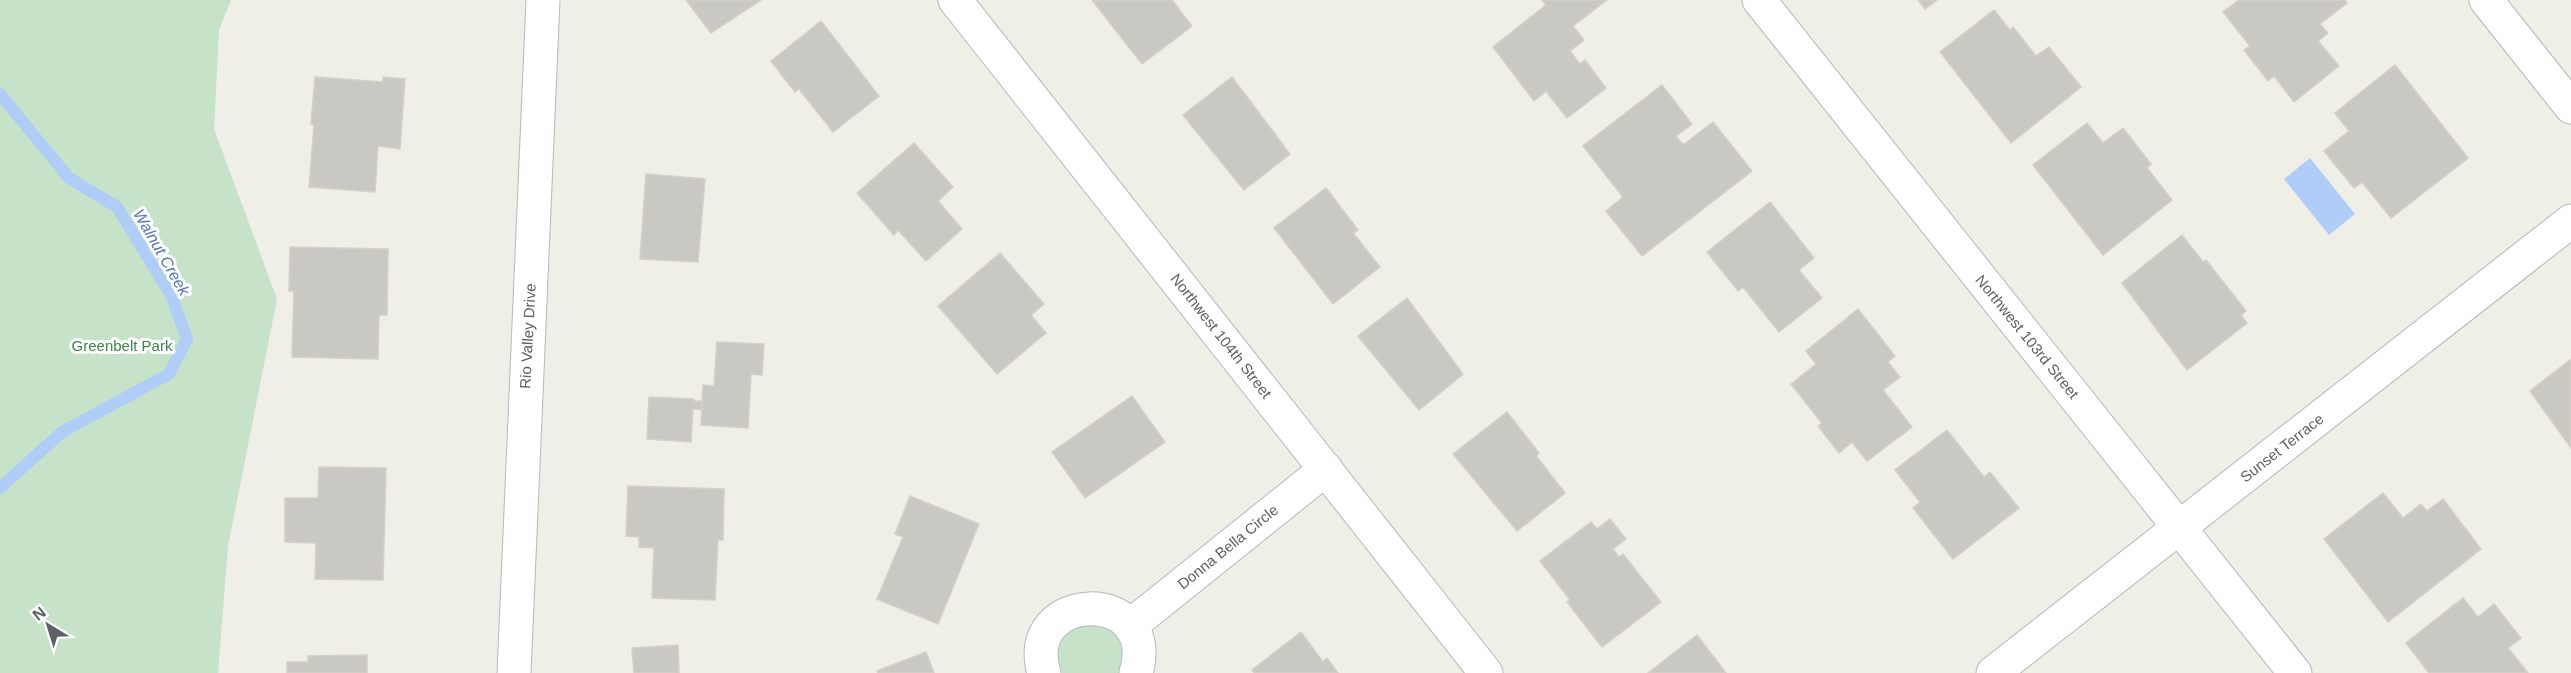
<svg xmlns="http://www.w3.org/2000/svg" width="2571" height="673" font-family="Arial,sans-serif">
  <style>
    .green { fill: #c6e3ca }
    .water { fill: #afcdf6 }
    .lines { fill: none; stroke-linecap: round; stroke-linejoin: round }
    .stream { stroke: #afcdf6; stroke-width: 12 }
    .building { fill: #cac8c3; stroke: #d3d1c5; stroke-width: 1.5 }
    .minor-casing { stroke: #b7b7bc; stroke-width: 35 }
    .minor { stroke: #fff; stroke-width: 33 }
    .labels { text-anchor: middle; stroke-width: 6; stroke-linejoin: round; paint-order: stroke }
    .street-label { font-size: 15px; fill: #5e6065; stroke: #fff }
    .park-label { font-size: 15px; fill: #3f834c; stroke: #fff }
    .water-label { font-size: 16px; font-style: italic; fill: #5376b8; stroke: #fff }
  </style>
  <rect width="100%" height="100%" fill="#efeee7"/>
  <g class="green">
    <polygon points="0,0 231,0 219,30 214,129 277,299 228,546 218,673 0,673"/>
    <path d="M1093,624c4,1 11,2 15,4 15,9 20,31 11,45h-57c-10,-28 2,-45 31,-49z"/>
  </g>
  <polygon class="water" points="2310,158 2355,214 2329,235 2284,179"/>
  <g class="lines">
    <polyline class="stream" points="0,94 69,178 117,207 171,295 187,339 169,374 62,432 0,488"/>
  </g>
  <g class="building">
    <polygon points="686,0 761,0 711,33"/>
    <polygon points="1092,0 1172,0 1192,26 1142,64"/>
    <polygon points="1542,0 1607,0 1573,26 1584,40 1570,51 1580,64 1585,60 1606,88 1567,118 1546,91 1534,101 1493,47 1546,5"/>
    <polygon points="1918,0 1937,0 1925,9"/>
    <polygon points="2239,0 2345,0 2347,3 2320,24 2328,33 2318,41 2339,66 2294,102 2274,76 2268,81 2244,50 2250,46 2223,12"/>
    <polygon points="1994,10 2010,30 2013,27 2036,56 2049,47 2081,87 2011,143 1940,52"/>
    <polygon points="821,21 879,96 833,132 799,89 795,92 771,61"/>
    <polygon points="2395,65 2468,158 2391,218 2362,182 2354,188 2324,151 2349,131 2335,113"/>
    <polygon points="315,77 383,82 383,77 405,79 400,149 378,146 375,192 309,187 314,125 311,124"/>
    <polygon points="1232,77 1290,154 1244,190 1183,115"/>
    <polygon points="1662,85 1692,124 1676,136 1683,145 1713,122 1752,171 1642,256 1606,211 1623,197 1583,146"/>
    <polygon points="2087,123 2103,143 2123,128 2151,164 2147,168 2172,200 2103,255 2033,165"/>
    <polygon points="914,143 953,187 938,201 962,229 926,261 898,230 894,235 857,193"/>
    <polygon points="646,174 705,179 698,262 640,259"/>
    <polygon points="1326,188 1358,230 1353,233 1380,267 1333,304 1274,228"/>
    <polygon points="1770,202 1814,258 1799,270 1822,298 1779,332 1743,287 1738,291 1707,252"/>
    <polygon points="2182,235 2203,262 2206,260 2246,311 2241,315 2247,323 2187,370 2122,283"/>
    <polygon points="290,247 388,249 387,315 379,315 378,359 292,357 294,291 289,291"/>
    <polygon points="1000,253 1044,304 1031,315 1046,333 997,374 938,306"/>
    <polygon points="1407,298 1463,374 1419,410 1358,336"/>
    <polygon points="1858,309 1895,356 1888,362 1900,377 1883,390 1912,427 1867,461 1852,442 1839,453 1818,426 1822,423 1791,384 1816,364 1806,351"/>
    <polygon points="717,342 764,344 762,375 751,374 748,428 701,425 703,385 714,386"/>
    <polygon points="2571,359 2571,448 2530,391"/>
    <polygon points="1132,396 1165,442 1085,498 1052,452"/>
    <polygon points="649,397 694,399 694,401 702,401 702,410 693,409 691,442 647,439"/>
    <polygon points="1507,412 1539,453 1536,456 1565,493 1517,531 1453,454"/>
    <polygon points="1947,430 1984,477 1990,472 2019,508 1953,559 1913,508 1920,502 1895,470"/>
    <polygon points="319,467 386,468 383,580 315,579 316,543 285,542 285,498 318,498"/>
    <polygon points="628,486 724,489 723,540 718,540 715,600 652,598 654,548 639,547 639,537 626,536"/>
    <polygon points="2383,493 2403,518 2421,504 2427,511 2443,499 2481,549 2388,622 2324,539"/>
    <polygon points="910,496 979,524 938,624 877,599 903,537 895,534"/>
    <polygon points="1610,519 1626,539 1613,549 1619,557 1623,554 1661,602 1602,647 1567,602 1570,600 1540,561 1591,522 1597,529"/>
    <polygon points="2463,598 2478,617 2494,604 2521,638 2508,648 2528,673 2429,673 2406,643"/>
    <polygon points="1301,632 1323,662 1327,658 1338,673 1255,673 1252,670"/>
    <polygon points="1697,635 1726,673 1648,673"/>
    <polygon points="678,645 679,673 634,673 632,648"/>
    <polygon points="926,652 934,673 878,673 877,671"/>
    <polygon points="367,655 367,673 287,673 287,662 308,662 308,656"/>
  </g>
  <g class="lines">
    <defs>
      <g id="minor">
        <polyline points="955,0 1486,673"/>
        <polyline points="1759,0 2295,673"/>
        <polyline points="2486,0 2571,107"/>
        <polyline points="1130,626 1326,469"/>
        <polyline points="514,673 543,0"/>
        <path d="M1044,673c-25,-84 118,-87 92,0"/>
        <polyline points="1993,673 2571,221"/>
      </g>
    </defs>
    <use href="#minor" class="minor-casing"/>
    <use href="#minor" class="minor"/>
  </g>
  <g class="labels">
    <g class="street-label">
      <text transform="translate(528 336) rotate(-87)" y="5">Rio Valley Drive</text>
      <text transform="translate(1221 336) rotate(52)" y="5">Northwest 104th Street</text>
      <text transform="translate(2027 337) rotate(51)" y="5">Northwest 103rd Street</text>
      <text transform="translate(2282 448) rotate(-38)" y="5">Sunset Terrace</text>
      <text transform="translate(1228 547) rotate(-39)" y="5">Donna Bella Circle</text>
    </g>
    <g class="park-label">
      <text x="122" y="351">Greenbelt Park</text>
    </g>
    <g class="water-label">
      <text transform="translate(162 252) rotate(60)" y="6">Walnut Creek</text>
    </g>
  </g>
  <g transform="translate(48 625) rotate(322)" stroke="#ffffff" stroke-width="4.5" paint-order="stroke">
  <path d="M0-4.5L10 22L0 15L-10 22Z" fill="#5e6065"/>
  <text y="-9" font-size="16" font-weight="bold" text-anchor="middle" fill="#5e6065">N</text>
  </g>
</svg>
